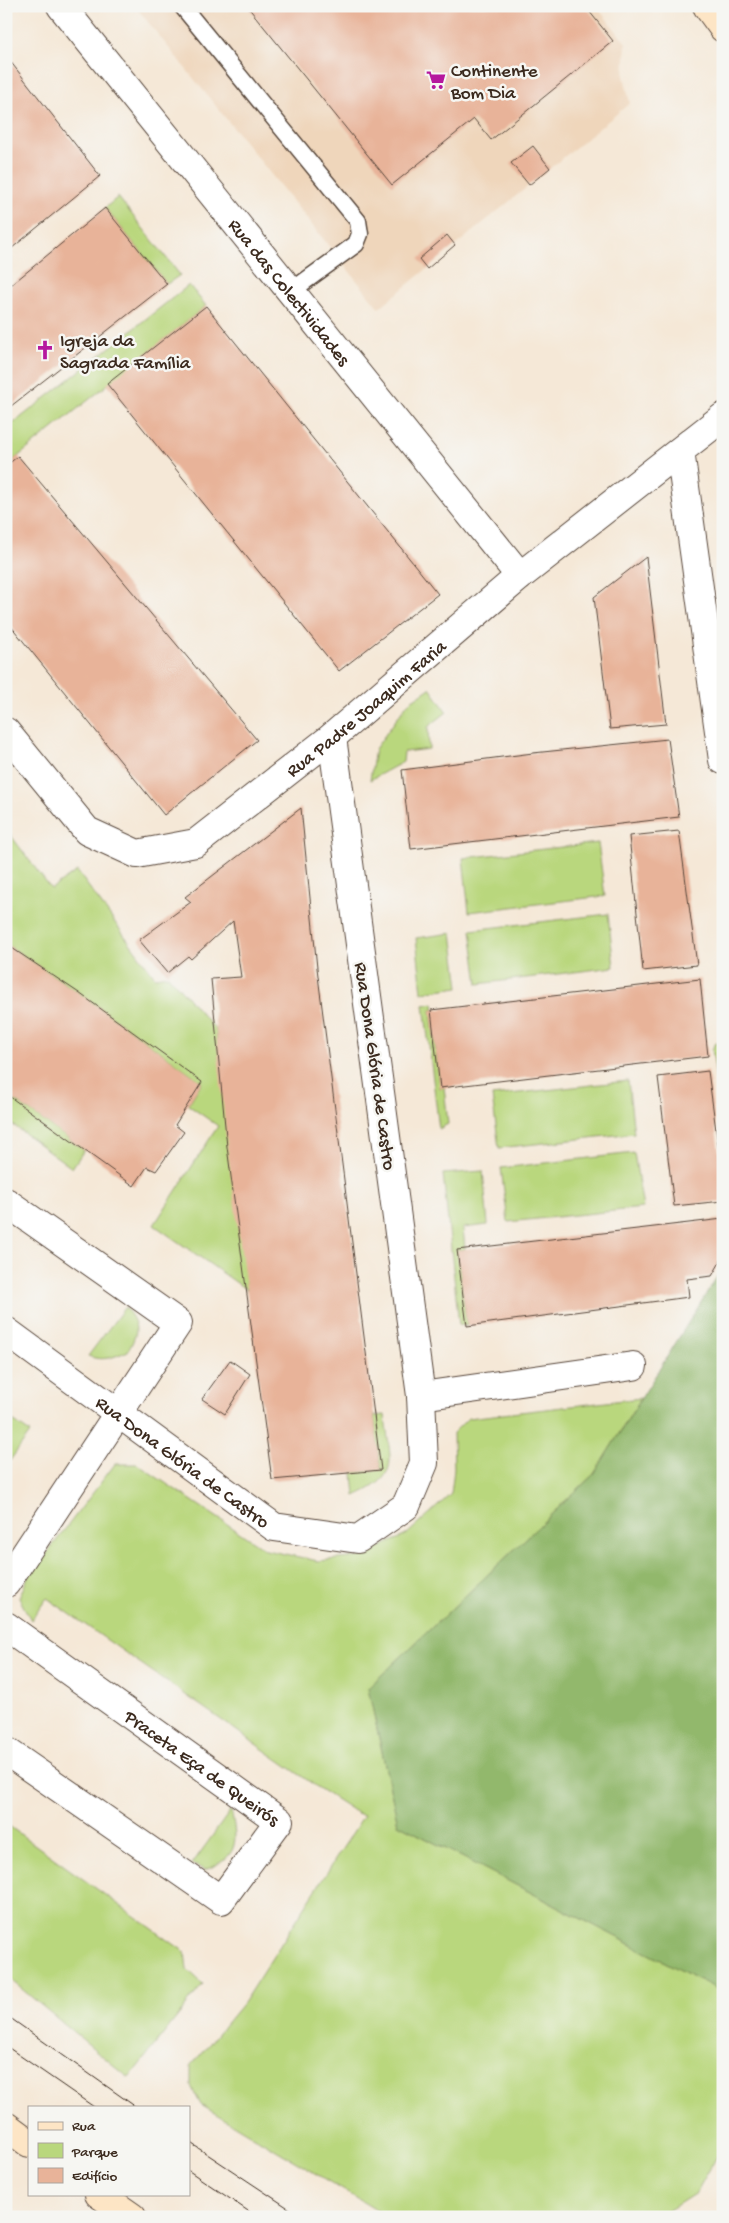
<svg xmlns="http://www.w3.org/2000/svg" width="729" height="2223" font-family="'Gochi Hand',sans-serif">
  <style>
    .built { fill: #efd6bb }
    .green { fill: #b9d77d; stroke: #7a804e }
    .forest { fill: #92b86c; stroke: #667145 }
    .building { fill: #e8b399 }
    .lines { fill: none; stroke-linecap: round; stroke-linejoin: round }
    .lane-casing { stroke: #57463a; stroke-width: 19 }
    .street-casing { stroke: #57463a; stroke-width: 30 }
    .secondary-casing { stroke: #57463a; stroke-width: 30 }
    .lane { stroke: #fff; stroke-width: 16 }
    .street { stroke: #fff; stroke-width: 28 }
    .secondary { stroke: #fde5c5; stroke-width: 28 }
    .tram { stroke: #3b2a1e; stroke-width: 1 }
    .labels { text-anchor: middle; stroke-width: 5; stroke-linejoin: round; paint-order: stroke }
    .poi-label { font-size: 19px; fill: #3b2a1e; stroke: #f6f6f2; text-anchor: start }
    .street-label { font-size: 19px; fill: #3b2a1e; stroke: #f6f6f2 }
  </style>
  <rect width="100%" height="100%" fill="#f6f6f2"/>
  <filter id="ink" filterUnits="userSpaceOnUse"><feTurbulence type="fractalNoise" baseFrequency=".02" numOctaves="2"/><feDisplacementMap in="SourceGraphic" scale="10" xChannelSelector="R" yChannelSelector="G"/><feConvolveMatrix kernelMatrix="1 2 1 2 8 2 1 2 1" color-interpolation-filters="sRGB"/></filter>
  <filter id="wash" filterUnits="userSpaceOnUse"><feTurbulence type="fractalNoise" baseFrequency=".0096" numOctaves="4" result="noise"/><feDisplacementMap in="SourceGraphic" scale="20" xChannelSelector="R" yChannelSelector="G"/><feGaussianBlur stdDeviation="1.12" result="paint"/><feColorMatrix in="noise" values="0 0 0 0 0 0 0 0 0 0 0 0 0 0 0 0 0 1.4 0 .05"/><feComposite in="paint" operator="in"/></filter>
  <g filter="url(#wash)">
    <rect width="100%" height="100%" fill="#f5e8d7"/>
    <polygon class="built" points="135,6 596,6 626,43 624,76 630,103 379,308"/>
    <g class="green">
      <polygon points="118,197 180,275 167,284 105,208"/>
      <polygon points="189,285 206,306 6,466 6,429"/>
      <polygon points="430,688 447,712 428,727 429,749 404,752 403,762 370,780 375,749 408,703"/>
      <polygon points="9,833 51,889 77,871 155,977 168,975 216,1030 247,1290 154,1225 218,1126 188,1105 202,1082 79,993 6,944 6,837"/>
      <polygon points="598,843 605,896 469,912 463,858"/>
      <polygon points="608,914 614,967 478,984 471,930"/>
      <polygon points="452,933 459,987 422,992 416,938"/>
      <polygon points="433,1003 434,1010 431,1010 440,1088 444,1087 448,1124 439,1129 424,1005"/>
      <polygon points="716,1043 723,1044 723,1125 712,1049"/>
      <polygon points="628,1081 634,1133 499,1148 492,1096"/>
      <polygon points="6,1094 84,1150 72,1168 6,1120"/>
      <polygon points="634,1153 643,1208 508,1222 501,1168"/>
      <polygon points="483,1171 488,1225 463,1228 465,1249 457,1250 467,1326 459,1325 443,1174"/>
      <path d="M125,1307c14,18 14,24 3,44 -14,6 -25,11 -40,5z"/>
      <polygon points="641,1398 594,1474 368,1688 398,1824 723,1992 723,2146 696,2193 658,2217 388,2217 201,2105 191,2086 191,2066 243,2003 364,1815 357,1813 320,1789 47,1598 31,1620 19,1598 27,1579 115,1464 137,1464 266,1550 318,1561 359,1557 406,1535 451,1494 454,1469 453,1433 468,1418"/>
      <path d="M385,1415c4,45 18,60 -30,81l-2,-23 28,-3 -7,-54z"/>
      <polygon points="6,1416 30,1433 6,1466"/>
      <path d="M231,1810c7,32 8,47 -26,60l-13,-6z"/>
      <polygon points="6,1824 185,1952 187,1969 203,1984 129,2078 6,1976"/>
    </g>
    <polygon class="forest" points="723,1267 723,1992 398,1824 368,1688 594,1474"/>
    <g id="blocks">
      <g class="building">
        <polygon points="247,6 585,6 613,41 491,140 474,119 392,185"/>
        <polygon points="6,56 100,176 6,253 7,226"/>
        <polygon points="533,146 550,168 529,185 511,163"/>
        <polygon points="105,208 167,284 6,410 6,289"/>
        <polygon points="447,235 455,245 427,269 419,259"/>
        <polygon points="206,306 438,594 339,671 107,384"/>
        <polygon points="18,456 257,740 164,815 6,620 6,466"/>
        <polygon points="646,557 666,724 610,729 594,597"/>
        <polygon points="668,739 679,817 411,849 402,770 533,753"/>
        <polygon points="301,808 317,968 381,1470 272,1480 227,1147 211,979 241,977 233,921 191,959 188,956 167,973 139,940 191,902 185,897"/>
        <polygon points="679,831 697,965 643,971 629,836"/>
        <polygon points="6,944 79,993 202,1082 175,1125 184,1132 156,1171 147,1167 134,1186 6,1094"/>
        <polygon points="700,979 708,1056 440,1088 431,1010"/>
        <polygon points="708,1071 723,1182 723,1201 674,1206 658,1077"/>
        <polygon points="723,1219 723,1257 712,1276 687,1279 689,1297 467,1326 457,1250"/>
        <polygon points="230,1360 250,1374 225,1414 202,1399"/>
      </g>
    </g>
  </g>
  <g filter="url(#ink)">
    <use href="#blocks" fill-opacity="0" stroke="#57463a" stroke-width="1"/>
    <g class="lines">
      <defs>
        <polyline id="lane" points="182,6 358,221 360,234 356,244 290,292"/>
        <g id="street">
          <path id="s1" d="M61,6l459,570"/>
          <polyline points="680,451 723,760"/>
          <path id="s2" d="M6,732l81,99 50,23 59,-11 136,-106 188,-161 203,-159"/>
          <polyline points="6,1202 178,1323 6,1583"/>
          <path id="s3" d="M6,1331l268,196 84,12 48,-33 18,-43 -3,-67 -89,-659"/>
          <polyline points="421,1396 633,1366"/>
          <path id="s4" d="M6,1626l273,195 -58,79 -215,-149"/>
        </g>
        <g id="secondary">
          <polyline points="707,6 723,28"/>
          <polyline points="6,2126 29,2143"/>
          <polyline points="99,2194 132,2217"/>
        </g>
      </defs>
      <use href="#lane" class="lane-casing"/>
      <use href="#street" class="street-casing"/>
      <use href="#secondary" class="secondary-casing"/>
      <use href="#lane" class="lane"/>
      <use href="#street" class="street"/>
      <use href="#secondary" class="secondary"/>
      <g class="tram">
        <polyline points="6,2015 136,2107"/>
        <polyline points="6,2046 94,2107"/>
        <polyline points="189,2142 302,2217"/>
        <polyline points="189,2171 257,2217"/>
      </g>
    </g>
  </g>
  <defs>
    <symbol id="supermarket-bare" viewBox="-9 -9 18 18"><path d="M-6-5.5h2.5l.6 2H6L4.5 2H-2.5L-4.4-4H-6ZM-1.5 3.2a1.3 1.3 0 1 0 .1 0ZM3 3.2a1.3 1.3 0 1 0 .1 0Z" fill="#b5179e" stroke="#f6f6f2" stroke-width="2.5" paint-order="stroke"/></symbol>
    <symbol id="church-bare" viewBox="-9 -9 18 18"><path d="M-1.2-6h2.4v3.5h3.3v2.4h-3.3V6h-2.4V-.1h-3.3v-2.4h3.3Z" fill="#b5179e" stroke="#f6f6f2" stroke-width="2.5" paint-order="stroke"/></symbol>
  </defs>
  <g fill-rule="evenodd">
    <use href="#supermarket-bare" x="422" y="66" width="28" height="28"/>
    <use href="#church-bare" x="31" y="336" width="28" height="28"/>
  </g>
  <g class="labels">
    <g class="poi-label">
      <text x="451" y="76">Continente<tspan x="451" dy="22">Bom Dia</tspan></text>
      <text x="60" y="346">Igreja da<tspan x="60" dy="22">Sagrada Família</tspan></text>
    </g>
    <g class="street-label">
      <text dy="7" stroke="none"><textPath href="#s1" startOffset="366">Rua das Colectividades</textPath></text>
      <text dy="7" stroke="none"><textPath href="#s2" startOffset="460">Rua Padre Joaquim Faria</textPath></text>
      <text transform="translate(377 1066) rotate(82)" y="7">Rua Dona Glória de Castro</text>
      <text dy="7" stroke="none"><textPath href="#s3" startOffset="220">Rua Dona Glória de Castro</textPath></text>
      <text dy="7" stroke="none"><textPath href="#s4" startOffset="242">Praceta Eça de Queirós</textPath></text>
    </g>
  </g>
  <rect width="729" height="2223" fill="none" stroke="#f6f6f2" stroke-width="25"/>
  <rect x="28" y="2106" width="162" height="90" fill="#f6f6f2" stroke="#aba49d"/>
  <rect x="38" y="2122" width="25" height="8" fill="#fde5c5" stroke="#aba49d"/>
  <text x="72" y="2130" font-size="15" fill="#3b2a1e">Rua</text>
  <rect x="38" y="2143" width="25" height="15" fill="#b9d77d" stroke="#aba49d"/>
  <text x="72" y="2156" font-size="15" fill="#3b2a1e">Parque</text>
  <rect x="38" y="2168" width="25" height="15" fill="#e8b399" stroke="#aba49d"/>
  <text x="72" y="2180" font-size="15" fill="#3b2a1e">Edifício</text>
</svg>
